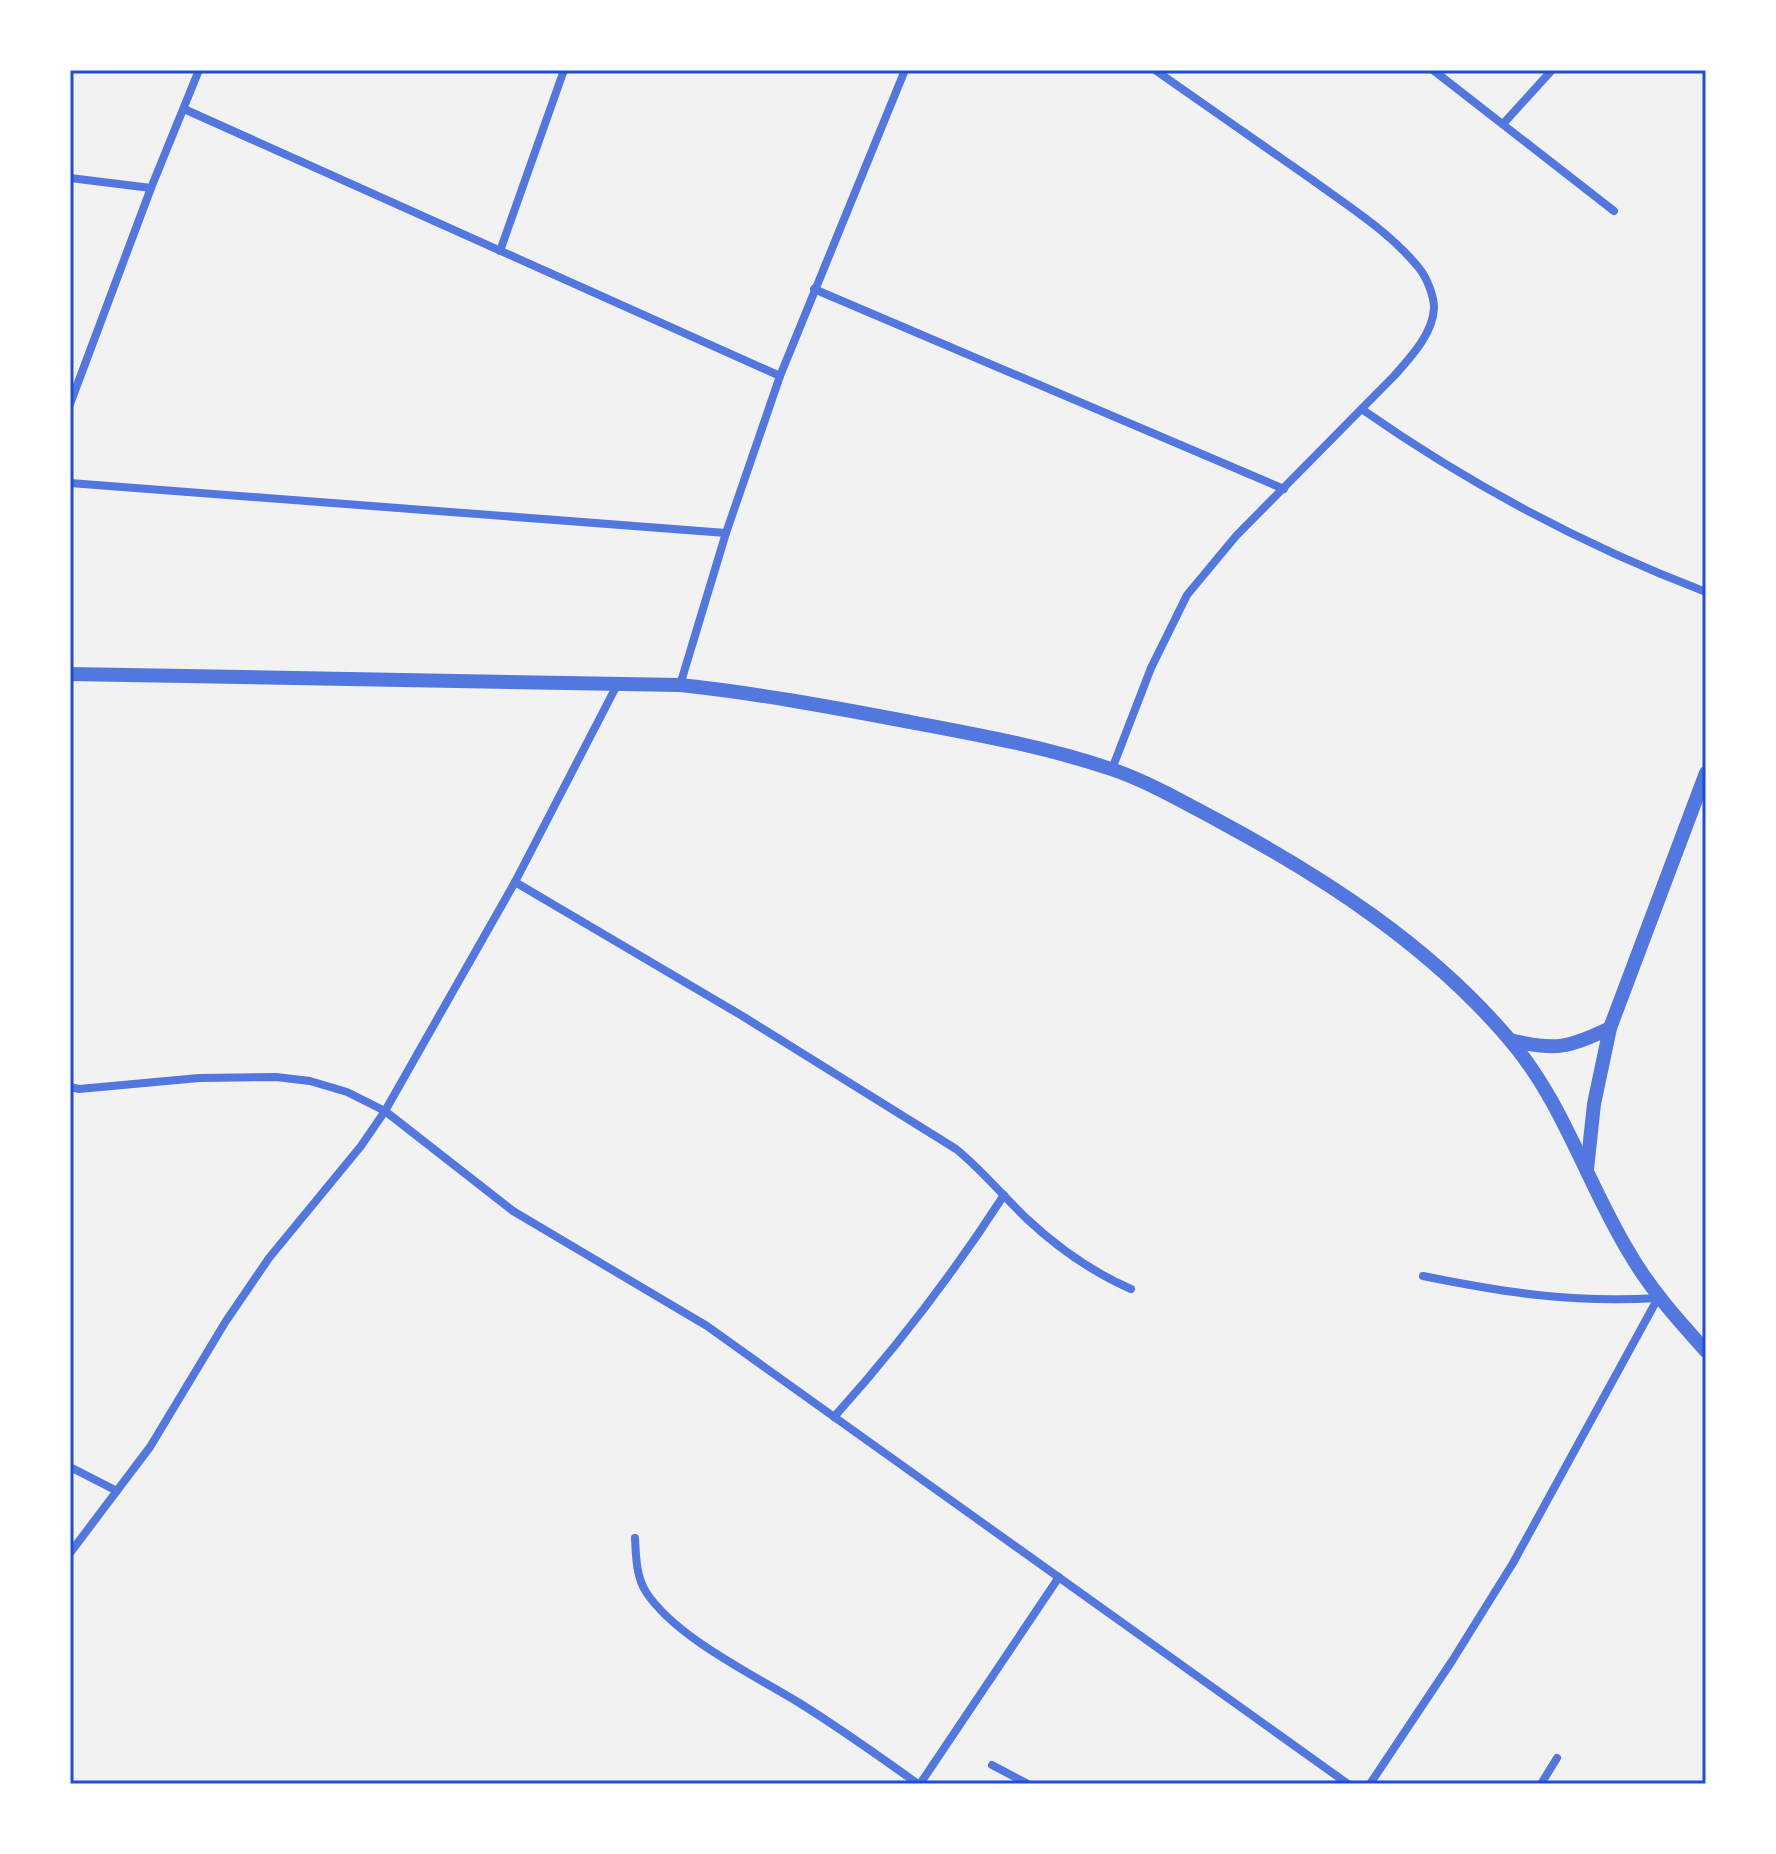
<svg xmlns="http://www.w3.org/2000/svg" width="1776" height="1854" font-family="Ubuntu,sans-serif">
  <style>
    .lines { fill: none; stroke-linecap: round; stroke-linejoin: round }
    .minor { stroke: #5277de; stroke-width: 8 }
    .tertiary { stroke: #5277de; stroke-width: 14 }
    .neatline { fill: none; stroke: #1d4ed8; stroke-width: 3 }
  </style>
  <rect width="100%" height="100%" fill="#f2f2f2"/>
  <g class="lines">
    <g class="minor">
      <polyline points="1433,70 1614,211"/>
      <polyline points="184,109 780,376"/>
      <polyline points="1503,124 1552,70"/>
      <polyline points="70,178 151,188"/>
      <polyline points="500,251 564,70"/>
      <polyline points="814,289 1284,489"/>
      <polyline points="70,404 151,188 199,70"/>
      <path d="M1363,410c106,74 222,136 343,182"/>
      <polyline points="70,483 726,533"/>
      <polyline points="680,685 726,533 780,376 905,70"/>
      <path d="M1112,769l39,-101 36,-73 49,-59 158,-160c16,-18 39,-42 40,-68 0,-12 -7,-30 -15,-40 -29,-36 -71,-62 -108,-89 -52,-36 -104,-73 -156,-109"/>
      <path d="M515,882l229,135 212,132c26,21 47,47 71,70 31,29 65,53 104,70"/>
      <polyline points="70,1087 79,1089 199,1078 276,1077 310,1081 347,1092 385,1111 513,1211 707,1326 1348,1784"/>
      <path d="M1423,1276c84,17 149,27 235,22"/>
      <path d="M834,1417c63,-70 119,-143 170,-222"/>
      <polyline points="70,1467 117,1491"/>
      <path d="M635,1538c1,18 1,38 11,54 30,46 108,83 155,112 40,25 78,52 117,80"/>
      <polyline points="70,1553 150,1447 226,1321 269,1258 361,1146 385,1111 515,882 617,685"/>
      <polyline points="992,1765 1028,1784"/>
      <polyline points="920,1784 1059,1577"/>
      <polyline points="1370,1784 1452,1661 1513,1563 1658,1298"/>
      <polyline points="1541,1784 1557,1758"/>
    </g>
    <g class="tertiary">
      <path d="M70,674l610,11c76,8 151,22 225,36 70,13 142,26 209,49 37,13 71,33 105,51 106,57 211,125 290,218 54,62 78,145 121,215 21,36 48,66 76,97"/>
      <polyline points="1610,1028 1706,773"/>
      <path d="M1510,1040c45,11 59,8 100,-12l-16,76 -7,65"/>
    </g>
  </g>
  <rect width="1776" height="1854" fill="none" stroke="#ffffff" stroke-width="144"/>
  <rect x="72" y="72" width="1632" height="1710" class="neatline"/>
</svg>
